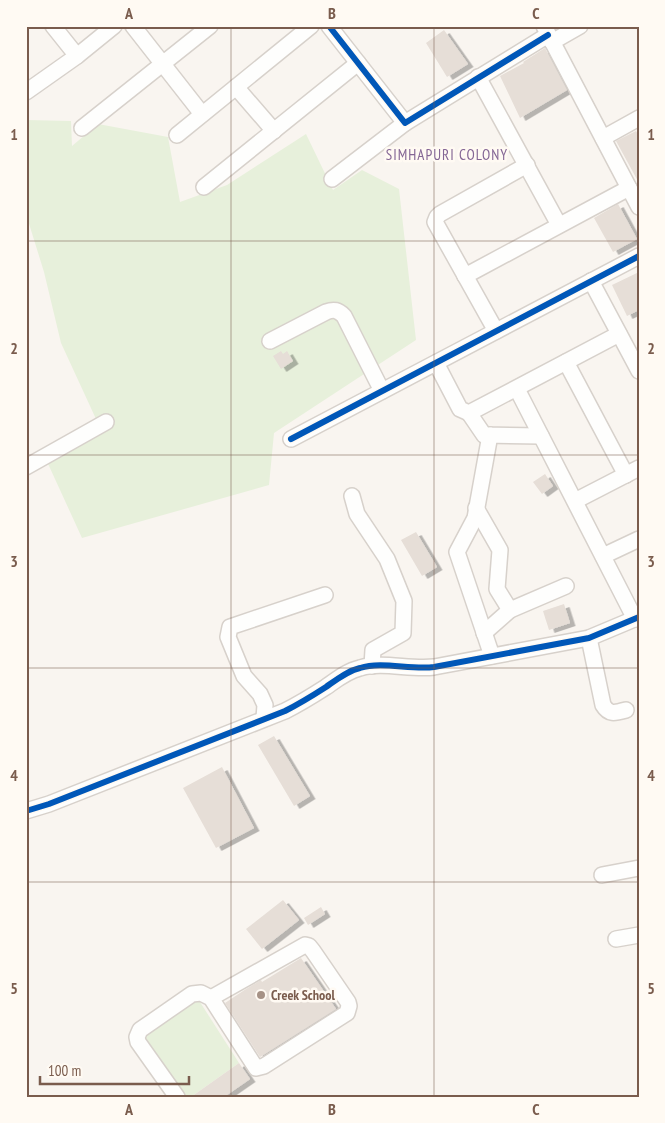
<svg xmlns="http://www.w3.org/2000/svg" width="665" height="1123" font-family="'PT Sans Narrow',sans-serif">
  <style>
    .green { fill: #e7f0db }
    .building { fill: #e6ded7; filter: url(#shadow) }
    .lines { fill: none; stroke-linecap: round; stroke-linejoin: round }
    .minor-casing { stroke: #d7d1cb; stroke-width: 18 }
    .minor { stroke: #fefefd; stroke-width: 15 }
    .cycleway-casing { stroke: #fffaf3; stroke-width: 9 }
    .cycleway { stroke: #0057b8; stroke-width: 6 }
    .grid { fill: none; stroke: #7a5c4d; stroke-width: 1; stroke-opacity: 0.55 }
    .poi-dot { fill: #a69286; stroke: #fffaf3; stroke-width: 2 }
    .labels { text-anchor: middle; stroke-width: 5; stroke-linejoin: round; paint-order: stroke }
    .poi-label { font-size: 14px; font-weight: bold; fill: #7a5c4d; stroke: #fffaf3; text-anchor: start }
    .neighbourhood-label { font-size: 15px; letter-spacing: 1px; fill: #846695; stroke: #fffaf3 }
    .neatline { fill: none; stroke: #7a5c4d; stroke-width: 2 }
    .grid-label { font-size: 16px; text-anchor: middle; font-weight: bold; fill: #7a5c4d }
  </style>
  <defs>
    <filter id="shadow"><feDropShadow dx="5.5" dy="3" stdDeviation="0" flood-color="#0004"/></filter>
  </defs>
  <rect width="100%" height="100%" fill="#f9f5f0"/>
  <g class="green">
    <polygon points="26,120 71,121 72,146 98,124 168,137 180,202 227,185 306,134 333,190 362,170 399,189 416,340 274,433 269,485 82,538 44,455 102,432 61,343 44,272 26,214"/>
    <polygon points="198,999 239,1063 191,1097 182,1097 145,1043 147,1033"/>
  </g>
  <g class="building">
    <polygon points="444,30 468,64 447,77 426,43"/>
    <polygon points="545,48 567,90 520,118 500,76 524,63 523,62"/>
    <polygon points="636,131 639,136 639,183 616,141"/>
    <polygon points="618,204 637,239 613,252 594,218"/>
    <polygon points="639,272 639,310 627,316 612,285"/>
    <polygon points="281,351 283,354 287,351 293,361 281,369 273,356"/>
    <polygon points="545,474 553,486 542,494 533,482"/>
    <polygon points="416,532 437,567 422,576 401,540"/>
    <polygon points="564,604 570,623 549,630 543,611"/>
    <polygon points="274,736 310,796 294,806 258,745"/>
    <polygon points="222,767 254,828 216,848 183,788"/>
    <polygon points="283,900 299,920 262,949 246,929"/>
    <polygon points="321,907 325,914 308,925 304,918"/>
    <polygon points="301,958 336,1009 260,1057 225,1003 246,989 261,980 262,982"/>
    <polygon points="239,1063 250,1079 224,1097 191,1097"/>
  </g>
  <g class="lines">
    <defs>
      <g id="minor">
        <polyline points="53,26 77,56 114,26"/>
        <polyline points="133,26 202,114"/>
        <polyline points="329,26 405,123 548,35"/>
        <polyline points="544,26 639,207"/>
        <polyline points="552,42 580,26"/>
        <polyline points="478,77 559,225"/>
        <polyline points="236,87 274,131"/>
        <polyline points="26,92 77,56"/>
        <polyline points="82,128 210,26"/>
        <polyline points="177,135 311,26"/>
        <polyline points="603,138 639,118"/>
        <polyline points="332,179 405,123"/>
        <polyline points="204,187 358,63"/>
        <polyline points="465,276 629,188"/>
        <polyline points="591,281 639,371"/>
        <polyline points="496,331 435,222 437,217 440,214 527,165"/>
        <path d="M270,341l56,-29c8,-3 12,-2 18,4l38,75"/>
        <polyline points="566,362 626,475"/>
        <polyline points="436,363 460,409 469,413 619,334"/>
        <polyline points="517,389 635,619"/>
        <polyline points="469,413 484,435 541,436"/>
        <polyline points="490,435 475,518 457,552 492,656"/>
        <polyline points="291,439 639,256"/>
        <polyline points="26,467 106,422"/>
        <polyline points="352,496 357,514 387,559 404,601 403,633 373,650 372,666"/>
        <polyline points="575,501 639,468"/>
        <polyline points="476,508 500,550 497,589 510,610"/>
        <polyline points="603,556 639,539"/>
        <polyline points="484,633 510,610 566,586"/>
        <path d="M589,638l14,67c6,10 12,8 23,5"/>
        <polyline points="264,718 265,705 260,694 244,676 228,637 230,627 325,595"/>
        <path d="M26,811l23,-7 236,-93c14,-7 27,-15 41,-24 10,-7 21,-16 34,-19 22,-7 50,2 74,-1l155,-29 50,-21"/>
        <polyline points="602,875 639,868"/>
        <polyline points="616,939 639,935"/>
        <polyline points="177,1097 138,1042 137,1037 140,1030 192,994 201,993 211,998 256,1068 264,1066 347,1013 349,1006 348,1002 313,951 309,946 305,945 211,998"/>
      </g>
    </defs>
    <use href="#minor" class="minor-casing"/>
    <use href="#minor" class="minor"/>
    <defs>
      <g id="cycleway">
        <polyline points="329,26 405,123 548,35"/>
        <polyline points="291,439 639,256"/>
        <path d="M26,811l23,-7 236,-93c14,-7 27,-15 41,-24 10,-7 21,-16 34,-19 22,-7 50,2 74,-1l155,-29 50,-21"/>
      </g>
    </defs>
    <use href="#cycleway" class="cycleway-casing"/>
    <use href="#cycleway" class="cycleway"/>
  </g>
  <path class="grid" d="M231,26v1071M434,26v1071M26,241h613M26,455h613M26,668h613M26,882h613"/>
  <circle class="poi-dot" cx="261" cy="995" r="5"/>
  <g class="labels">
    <g class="poi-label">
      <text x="271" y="1000">Creek School</text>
    </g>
    <g class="neighbourhood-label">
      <text x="447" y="160">SIMHAPURI COLONY</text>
    </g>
  </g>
  <rect width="665" height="1123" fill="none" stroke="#fffaf3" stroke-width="55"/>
  <path d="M40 1076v8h149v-8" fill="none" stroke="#7a5c4d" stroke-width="2.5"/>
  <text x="48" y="1076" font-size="15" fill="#7a5c4d" stroke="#fffaf3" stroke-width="4" paint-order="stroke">100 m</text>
  <rect x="28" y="28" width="610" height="1068" class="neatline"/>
  <g class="grid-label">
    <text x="129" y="19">A</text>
    <text x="332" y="19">B</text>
    <text x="536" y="19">C</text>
    <text x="14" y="140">1</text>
    <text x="651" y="140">1</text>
    <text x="14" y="354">2</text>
    <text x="651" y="354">2</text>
    <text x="14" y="567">3</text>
    <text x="651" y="567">3</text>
    <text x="14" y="781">4</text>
    <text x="651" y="781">4</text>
    <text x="14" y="994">5</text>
    <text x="651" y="994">5</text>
    <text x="129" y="1115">A</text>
    <text x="332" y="1115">B</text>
    <text x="536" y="1115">C</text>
  </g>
</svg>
